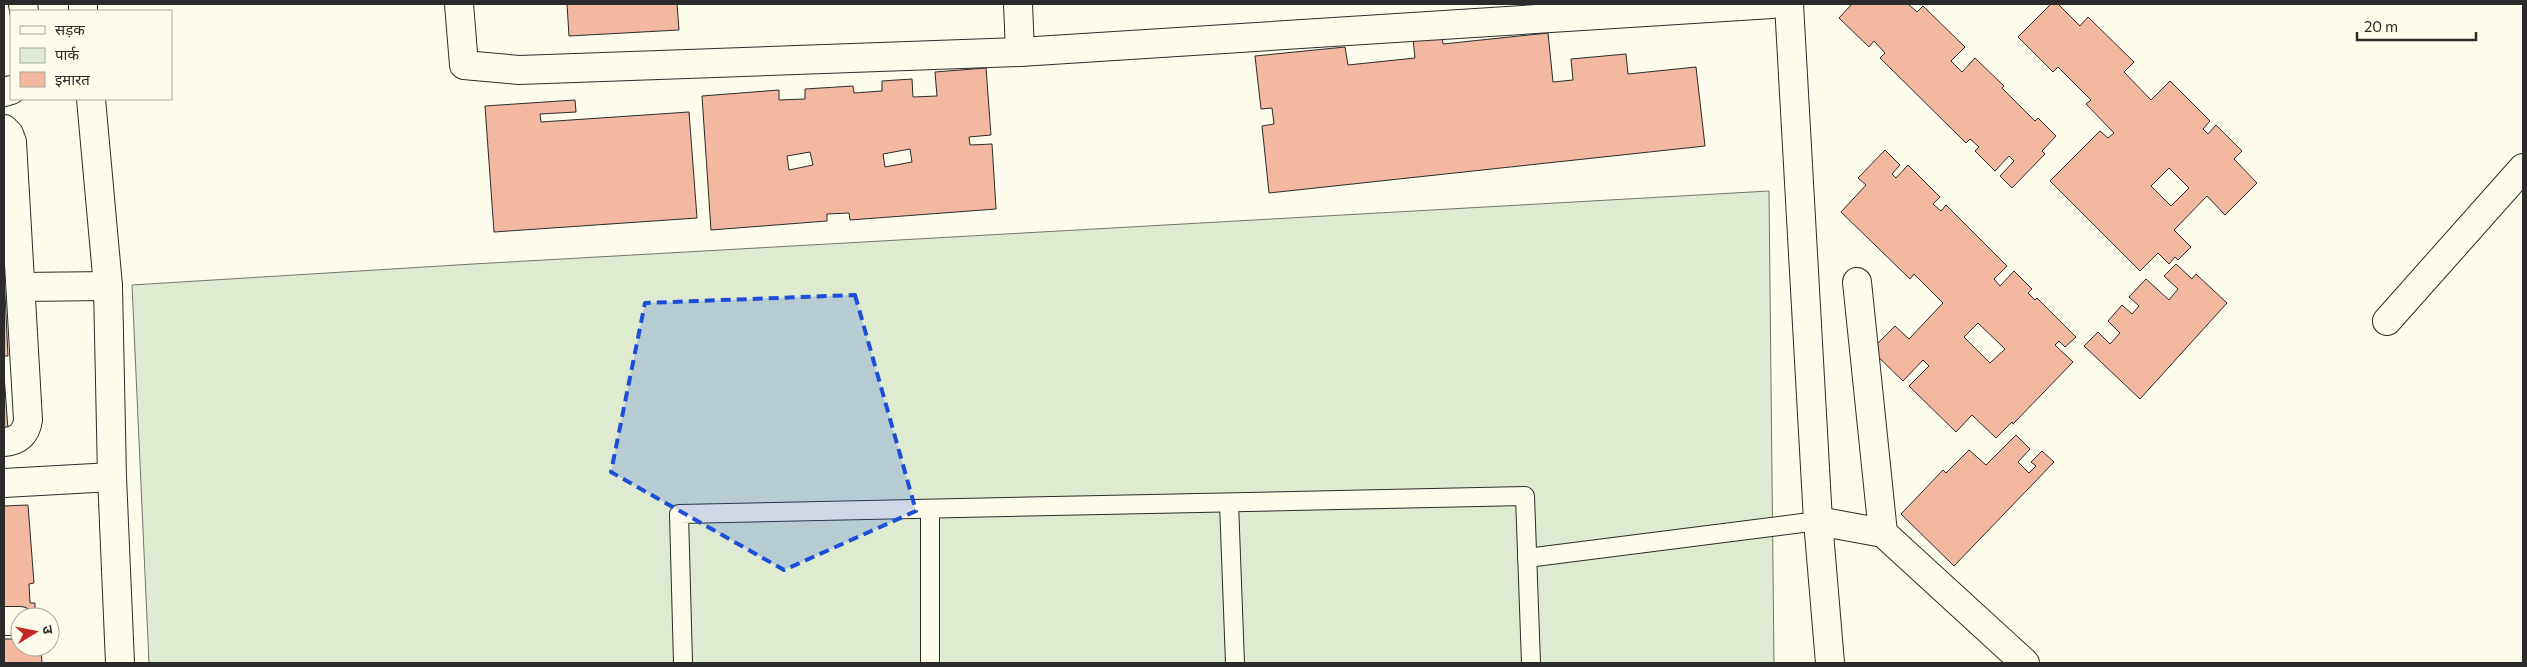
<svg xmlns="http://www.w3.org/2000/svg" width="2527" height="667" font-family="Commissioner,'Noto Sans Devanagari',sans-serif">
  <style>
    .green { fill: #deebd1; stroke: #74746e }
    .building { fill: #f2b8a0; stroke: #2b2b2b; fill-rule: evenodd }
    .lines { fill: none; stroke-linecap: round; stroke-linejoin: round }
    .service-casing { stroke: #2b2b2b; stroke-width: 20 }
    .minor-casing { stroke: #2b2b2b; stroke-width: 30 }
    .service { stroke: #fdfbea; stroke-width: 18 }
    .minor { stroke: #fdfbea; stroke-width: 28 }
    .marked { fill: #1d4ed8; fill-opacity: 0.2; stroke: #1d4ed8; stroke-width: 4; stroke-dasharray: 10 6; stroke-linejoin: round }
  </style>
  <rect width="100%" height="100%" fill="#fdfbea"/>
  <polygon class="green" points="1769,191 1774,663 149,663 132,285 473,264"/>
  <g class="building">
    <polygon points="567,4 677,4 679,30 569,36"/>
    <polygon points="1852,4 1908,4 1917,12 1923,6 1965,47 1951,61 1962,72 1975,58 2004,86 2002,88 2035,121 2038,118 2056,136 2042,151 2045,154 2012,188 2000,176 2014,161 2009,156 1995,171 1975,151 1979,147 1970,139 1966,143 1880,58 1885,53 1874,41 1869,47 1839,18"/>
    <path d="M2051,4h7l22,22 8,-9 46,45 -10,10 27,28 19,-19 40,40 -7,8 5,5 8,-9 26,26 -8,8 23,24 -32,32 -18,-19 -33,34 17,17 -13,13 -3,-3 -6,7 -11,-11 -18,18 -90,-90 50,-50 8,7 6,-5 -28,-29 5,-4 -33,-33 -5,5 -35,-35zM2169,168l20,20 -18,18 -20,-20z"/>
    <polygon points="1548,33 1553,82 1573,80 1571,59 1626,54 1628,74 1696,67 1705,146 1269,193 1262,126 1274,124 1272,108 1261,109 1255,56 1345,47 1348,65 1415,58 1413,39 1442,36 1443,44"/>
    <path d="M986,68l5,67 -22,2 1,8 22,-1 4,65 -146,11 -1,-7 -22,1v7l-116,9 -9,-134 77,-6v10l26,-1v-10l48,-3 1,7 28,-2v-10l30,-2 1,18 24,-1 -2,-24zM910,149l2,13 -27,5 -2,-13zM810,152l3,13 -24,5 -2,-14z"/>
    <polygon points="575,100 576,112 540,114 541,122 689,112 697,218 494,232 485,106"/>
    <path d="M1885,150l15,15 -8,9 4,4 12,-13 32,32 -7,7 8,7 5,-6 61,61 -13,13 6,7 14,-15 18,18 -4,4 7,7 2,-2 39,39 -11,10 -6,-6 -4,4 18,17 -60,62 -1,-2 -16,16 -24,-23 -16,17 -47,-46 20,-20 -6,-6 -20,21 -32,-31 24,-24 14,13 34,-36 -29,-29 -4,5 -69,-67 25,-27 -8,-7zM1978,323l27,26 -15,14 -26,-26z"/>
    <polygon points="2176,264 2192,279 2196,274 2227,303 2140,399 2084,346 2098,332 2110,344 2120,333 2108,321 2122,305 2132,314 2139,306 2129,297 2146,279 2169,300 2178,289 2164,276"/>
    <polygon points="4,273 8,356 4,356"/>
    <polygon points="4,375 8,429 4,429"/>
    <polygon points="2016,435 2030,449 2018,462 2029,473 2036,466 2031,462 2042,451 2054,462 1954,566 1901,514 1943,470 1946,473 1969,450 1986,465"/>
    <polygon points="28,505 34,583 29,584 30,603 35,603 35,610 4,612 4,506"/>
    <polygon points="4,639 20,639 20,647 41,647 42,663 4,663"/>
  </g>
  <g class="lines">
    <defs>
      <g id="service">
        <polyline points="1229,503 1235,663"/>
        <polyline points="1527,558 1818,521"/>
        <polyline points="683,663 679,514 1525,496 1531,663"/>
        <polyline points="930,663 930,509"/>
      </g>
      <g id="minor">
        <polyline points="23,4 24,11"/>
        <polyline points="83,4 83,11"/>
        <polyline points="459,4 464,65 519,70 1020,52 1772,4"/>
        <polyline points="1018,4 1020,52"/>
        <polyline points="1789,4 1818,521 1830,663"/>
        <polyline points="4,92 11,90"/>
        <polyline points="91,99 108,286 112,477 120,663"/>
        <path d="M4,129l5,5 3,8 16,278c-2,14 -10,21 -24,22"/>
        <polyline points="1857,282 1883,533"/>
        <polyline points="21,287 108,286"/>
        <polyline points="2387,321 2523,168"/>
        <polyline points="4,483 112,477"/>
        <polyline points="1818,521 1883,533 2025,663"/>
        <polyline points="4,621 20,621"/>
      </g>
    </defs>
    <use href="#service" class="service-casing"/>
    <use href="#minor" class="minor-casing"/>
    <use href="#service" class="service"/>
    <use href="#minor" class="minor"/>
  </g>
  <path class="marked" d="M855,295l61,216 -132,59 -173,-98 34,-169z"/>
  <rect width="2527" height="667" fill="none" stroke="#2b2b2b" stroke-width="10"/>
  <rect x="10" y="10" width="162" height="90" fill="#fdfbea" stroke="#a9a89e"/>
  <rect x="20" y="26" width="25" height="8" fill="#fdfbea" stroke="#a9a89e"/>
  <text x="55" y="35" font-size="15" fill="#2b2b2b">सड़क</text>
  <rect x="20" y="48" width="25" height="15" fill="#deebd1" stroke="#a9a89e"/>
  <text x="55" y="60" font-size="15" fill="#2b2b2b">पार्क</text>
  <rect x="20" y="72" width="25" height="15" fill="#f2b8a0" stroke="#a9a89e"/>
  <text x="55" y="85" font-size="15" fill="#2b2b2b">इमारत</text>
  <g transform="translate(35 632) rotate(80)"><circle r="24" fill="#fdfbea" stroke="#a9a89e"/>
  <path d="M0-4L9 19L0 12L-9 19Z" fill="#c62828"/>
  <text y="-8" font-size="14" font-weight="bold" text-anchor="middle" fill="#2b2b2b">उ</text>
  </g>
  <path d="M2357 32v8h119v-8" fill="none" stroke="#2b2b2b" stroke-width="2.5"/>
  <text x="2364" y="32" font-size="15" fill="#2b2b2b" stroke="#fdfbea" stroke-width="4" paint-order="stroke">20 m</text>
</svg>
